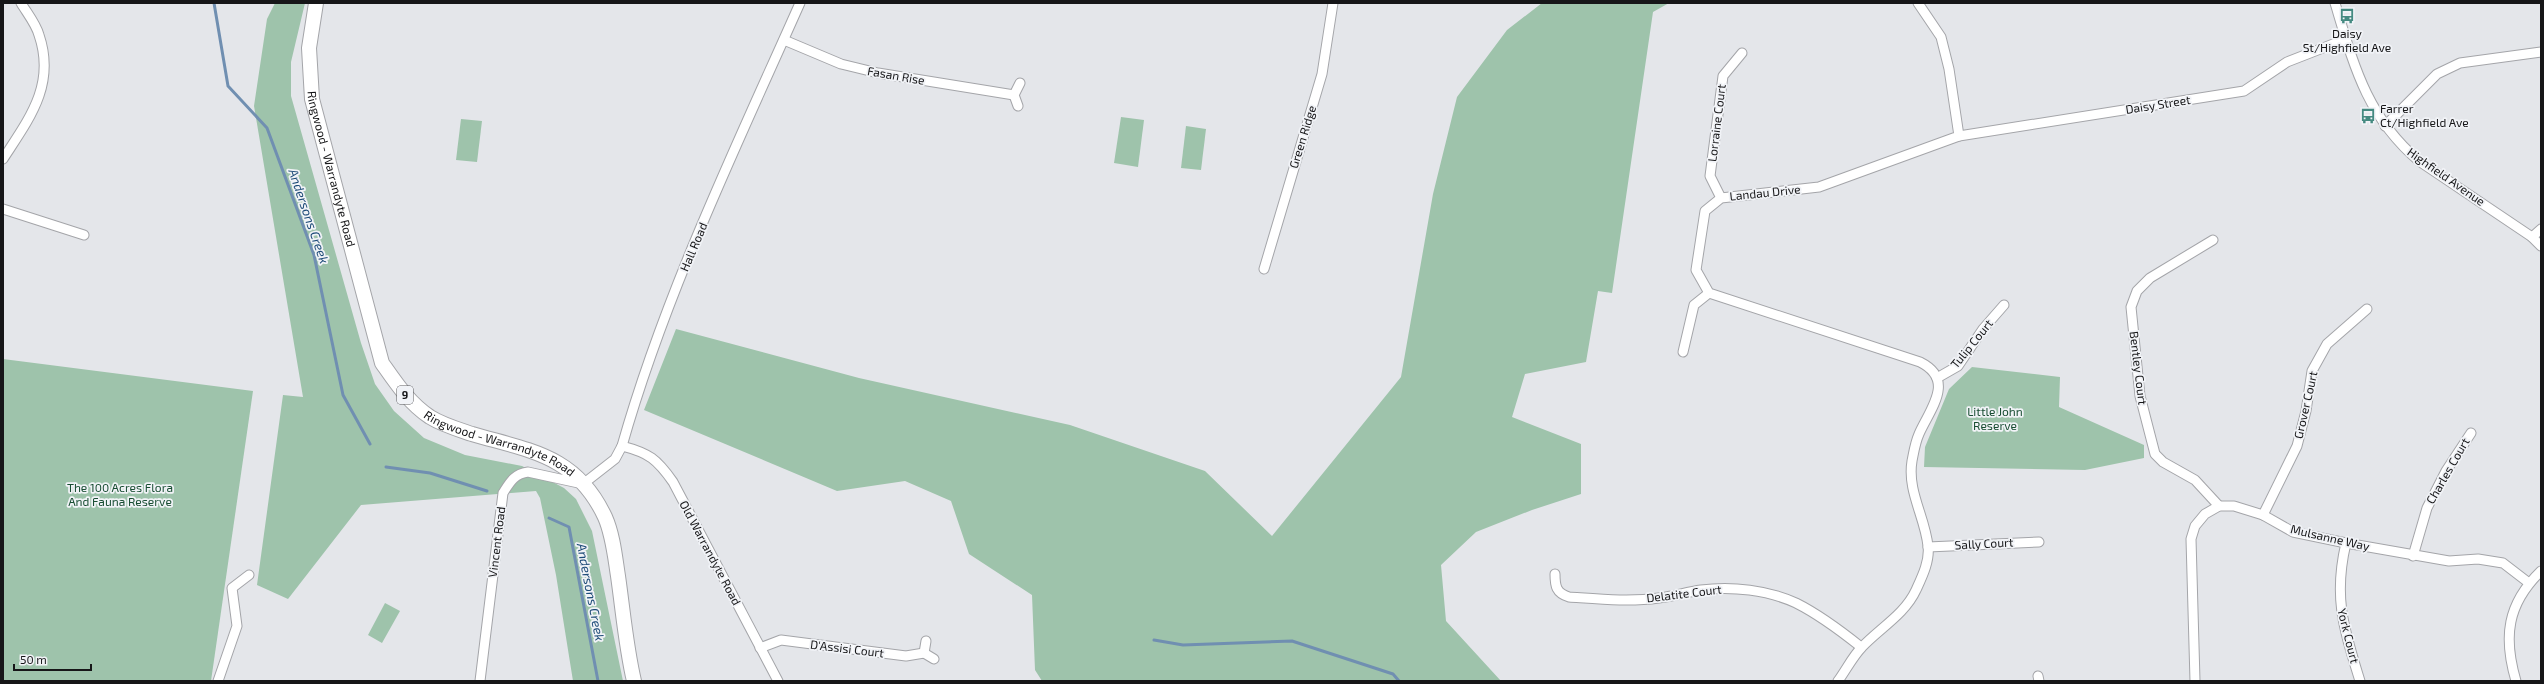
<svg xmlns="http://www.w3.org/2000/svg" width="2544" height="684" font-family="'Exo 2',sans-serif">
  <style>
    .green { fill: #9ec3ab }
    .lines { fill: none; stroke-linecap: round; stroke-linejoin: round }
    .stream { stroke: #708fb1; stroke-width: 3 }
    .street-casing { stroke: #a4a5a9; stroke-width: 11 }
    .primary-casing { stroke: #a4a5a9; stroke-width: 16 }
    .street { stroke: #fff; stroke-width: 9 }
    .primary { stroke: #fff; stroke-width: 14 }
    .labels { text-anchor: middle; stroke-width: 3.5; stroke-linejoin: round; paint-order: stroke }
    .shield { fill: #f1f3f7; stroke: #58585b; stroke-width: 1 }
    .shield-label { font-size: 11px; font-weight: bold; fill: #161618 }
    .poi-label { font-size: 12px; fill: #161618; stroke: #f1f3f7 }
    .street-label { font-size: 12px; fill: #161618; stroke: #f1f3f7 }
    .park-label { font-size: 12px; fill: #184d32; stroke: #f1f3f7 }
    .water-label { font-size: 13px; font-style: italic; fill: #1c4a77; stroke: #f1f3f7 }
  </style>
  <rect width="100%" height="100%" fill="#e4e6ea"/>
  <g class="green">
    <polygon points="275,3 305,3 291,62 291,96 361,343 375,384 394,411 424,438 465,455 522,466 564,488 576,499 592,531 623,681 573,681 556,575 540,498 536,491 361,505 288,599 257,585 283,395 303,397 254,106 267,19"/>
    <polygon points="1542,3 1669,3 1653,12 1612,293 1598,291 1586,362 1525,374 1512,417 1581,444 1581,494 1532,510 1476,532 1441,565 1446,621 1501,681 1042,681 1035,670 1032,595 969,554 951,501 905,481 837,491 644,410 676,329 859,378 1070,425 1205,471 1272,536 1401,377 1433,194 1457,97 1507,30"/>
    <polygon points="1121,117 1144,120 1138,167 1114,163"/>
    <polygon points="461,119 482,121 477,162 456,160"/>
    <polygon points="1186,126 1206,129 1201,170 1181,168"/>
    <polygon points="3,359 253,391 211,681 3,681"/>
    <polygon points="1972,367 2060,377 2059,407 2144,445 2144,458 2085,470 1924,467 1925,447 1949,389"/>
    <polygon points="385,603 400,611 382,643 368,635"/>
  </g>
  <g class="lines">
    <g class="stream">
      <polyline points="214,3 228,86 267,128 314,255 343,395 370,444"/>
      <polyline points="386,467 430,473 487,491"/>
      <polyline points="549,518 569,527 598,681"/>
      <polyline points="1154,640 1183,645 1292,641 1393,674 1399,681"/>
    </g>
    <defs>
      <g id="street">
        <path d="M2335,3c19,63 32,114 84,158l113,76 9,9"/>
        <polyline points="784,40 841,64 878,73 1014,95 1020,83"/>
        <polyline points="1014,95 1018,106"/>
        <polyline points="2385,126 2437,74 2460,63 2541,52"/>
        <polyline points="1959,136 2244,91 2287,62 2346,39"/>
        <path d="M3,159c26,-40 53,-74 36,-124 -3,-11 -12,-22 -18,-32"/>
        <polyline points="1721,198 1710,176 1723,76 1742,53"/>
        <polyline points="3,209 84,235"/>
        <polyline points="2532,237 2541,229"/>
        <polyline points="2213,240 2150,278 2137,291 2131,307 2140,396 2155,454 2163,462 2195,480 2219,506"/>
        <polyline points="1264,269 1322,74 1333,3"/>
        <polyline points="1683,352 1694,305 1709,293"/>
        <polyline points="1937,378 1958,366 1983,329 2004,305"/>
        <path d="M622,446c27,7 35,13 51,36l105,199"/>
        <polyline points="2263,515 2297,446 2306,411 2312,371 2327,344 2367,309"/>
        <path d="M2346,543c-13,55 -2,86 14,138"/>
        <polyline points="1928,547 2039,542"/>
        <polyline points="2413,556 2427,508 2446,471 2471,433"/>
        <path d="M1555,574c0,12 1,19 14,23 30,2 60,5 90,1 15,-2 28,-6 42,-8 31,-4 67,0 95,13 24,12 45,28 65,44"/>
        <polyline points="760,648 781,640 906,656 924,653 934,659"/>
        <polyline points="924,653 926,641"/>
        <polyline points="2038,676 2039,681"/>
        <polyline points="218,681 237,626 232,588 249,575"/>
        <path d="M480,681l23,-188c7,-11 11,-19 25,-21l55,12 32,-25 7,-13c43,-152 114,-299 178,-443"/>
        <path d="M1838,681c8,-11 15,-25 24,-34 18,-19 43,-33 54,-57 6,-13 14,-29 12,-44 -3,-29 -21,-55 -16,-85 2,-10 3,-18 7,-27 11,-25 37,-54 1,-72l-211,-69 -13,-23 9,-59 16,-13 98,-11 140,-51 -10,-67 -8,-32 -23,-34"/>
        <polyline points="2195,681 2191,539 2195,526 2205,514 2219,506 2234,506 2263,515 2293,532 2346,543 2449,561 2478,559 2503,563 2529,583"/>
        <path d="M2516,681c-13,-44 -9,-77 25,-110"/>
      </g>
      <g id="primary">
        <path id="s1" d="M316,3l-7,45 3,51 70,264c14,20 27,40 48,54 13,8 27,12 42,17 58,17 104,21 133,83 8,18 10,40 13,59 5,35 8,71 16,105"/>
      </g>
    </defs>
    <use href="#street" class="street-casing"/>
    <use href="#primary" class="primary-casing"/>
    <use href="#street" class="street"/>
    <use href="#primary" class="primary"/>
  </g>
  <defs>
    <symbol id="bus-bare" viewBox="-9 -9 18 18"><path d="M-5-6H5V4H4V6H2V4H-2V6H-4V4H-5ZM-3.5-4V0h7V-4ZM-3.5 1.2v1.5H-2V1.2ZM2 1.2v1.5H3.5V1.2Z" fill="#458a81" stroke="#f1f3f7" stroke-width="2.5" paint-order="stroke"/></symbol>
  </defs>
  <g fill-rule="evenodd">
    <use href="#bus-bare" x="2336" y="5" width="22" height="22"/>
    <use href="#bus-bare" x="2357" y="105" width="22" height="22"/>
  </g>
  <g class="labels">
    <rect class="shield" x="397" y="386" width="16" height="18" rx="3"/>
    <g class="shield-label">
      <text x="405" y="399">9</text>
    </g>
    <g class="poi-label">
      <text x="2347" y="38">Daisy<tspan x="2347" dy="14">St/Highfield Ave</tspan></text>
      <text x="2380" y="113" text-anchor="start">Farrer<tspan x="2380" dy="14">Ct/Highfield Ave</tspan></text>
    </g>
    <g class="street-label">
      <text transform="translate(896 76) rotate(10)" y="4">Fasan Rise</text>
      <text transform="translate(2158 105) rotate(-9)" y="4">Daisy Street</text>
      <text transform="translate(1717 123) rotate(-83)" y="4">Lorraine Court</text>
      <text transform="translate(1303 137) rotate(-73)" y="4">Green Ridge</text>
      <text dy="4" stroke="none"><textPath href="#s1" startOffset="169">Ringwood - Warrandyte Road</textPath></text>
      <text transform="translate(2446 177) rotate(35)" y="4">Highfield Avenue</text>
      <text transform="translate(1765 193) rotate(-6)" y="4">Landau Drive</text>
      <text transform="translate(694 247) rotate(-67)" y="4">Hall Road</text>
      <text transform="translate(1972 344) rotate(-51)" y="4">Tulip Court</text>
      <text transform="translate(2138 368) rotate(83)" y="4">Bentley Court</text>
      <text transform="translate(2306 405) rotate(-77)" y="4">Grover Court</text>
      <text dy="4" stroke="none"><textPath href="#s1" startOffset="517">Ringwood - Warrandyte Road</textPath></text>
      <text transform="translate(2448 471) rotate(-60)" y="4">Charles Court</text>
      <text transform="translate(2330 538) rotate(13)" y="4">Mulsanne Way</text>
      <text transform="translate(497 542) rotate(-83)" y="4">Vincent Road</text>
      <text transform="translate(1984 544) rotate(-3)" y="4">Sally Court</text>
      <text transform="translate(710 553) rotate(62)" y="4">Old Warrandyte Road</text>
      <text transform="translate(1684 594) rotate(-7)" y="4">Delatite Court</text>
      <text transform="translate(2348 636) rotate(76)" y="4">York Court</text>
      <text transform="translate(847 649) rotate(7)" y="4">D'Assisi Court</text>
    </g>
    <g class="park-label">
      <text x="1995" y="416">Little John<tspan x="1995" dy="14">Reserve</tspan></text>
      <text x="120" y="492">The 100 Acres Flora<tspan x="120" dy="14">And Fauna Reserve</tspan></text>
    </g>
    <g class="water-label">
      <text transform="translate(309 216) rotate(71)" y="5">Andersons Creek</text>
      <text transform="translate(591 592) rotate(79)" y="5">Andersons Creek</text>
    </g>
  </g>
  <rect width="2544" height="684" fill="none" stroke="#161618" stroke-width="8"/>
  <path d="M14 664v6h77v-6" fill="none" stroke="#161618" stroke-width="2"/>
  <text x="20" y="664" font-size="12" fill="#161618" stroke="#f1f3f7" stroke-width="3" paint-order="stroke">50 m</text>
</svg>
